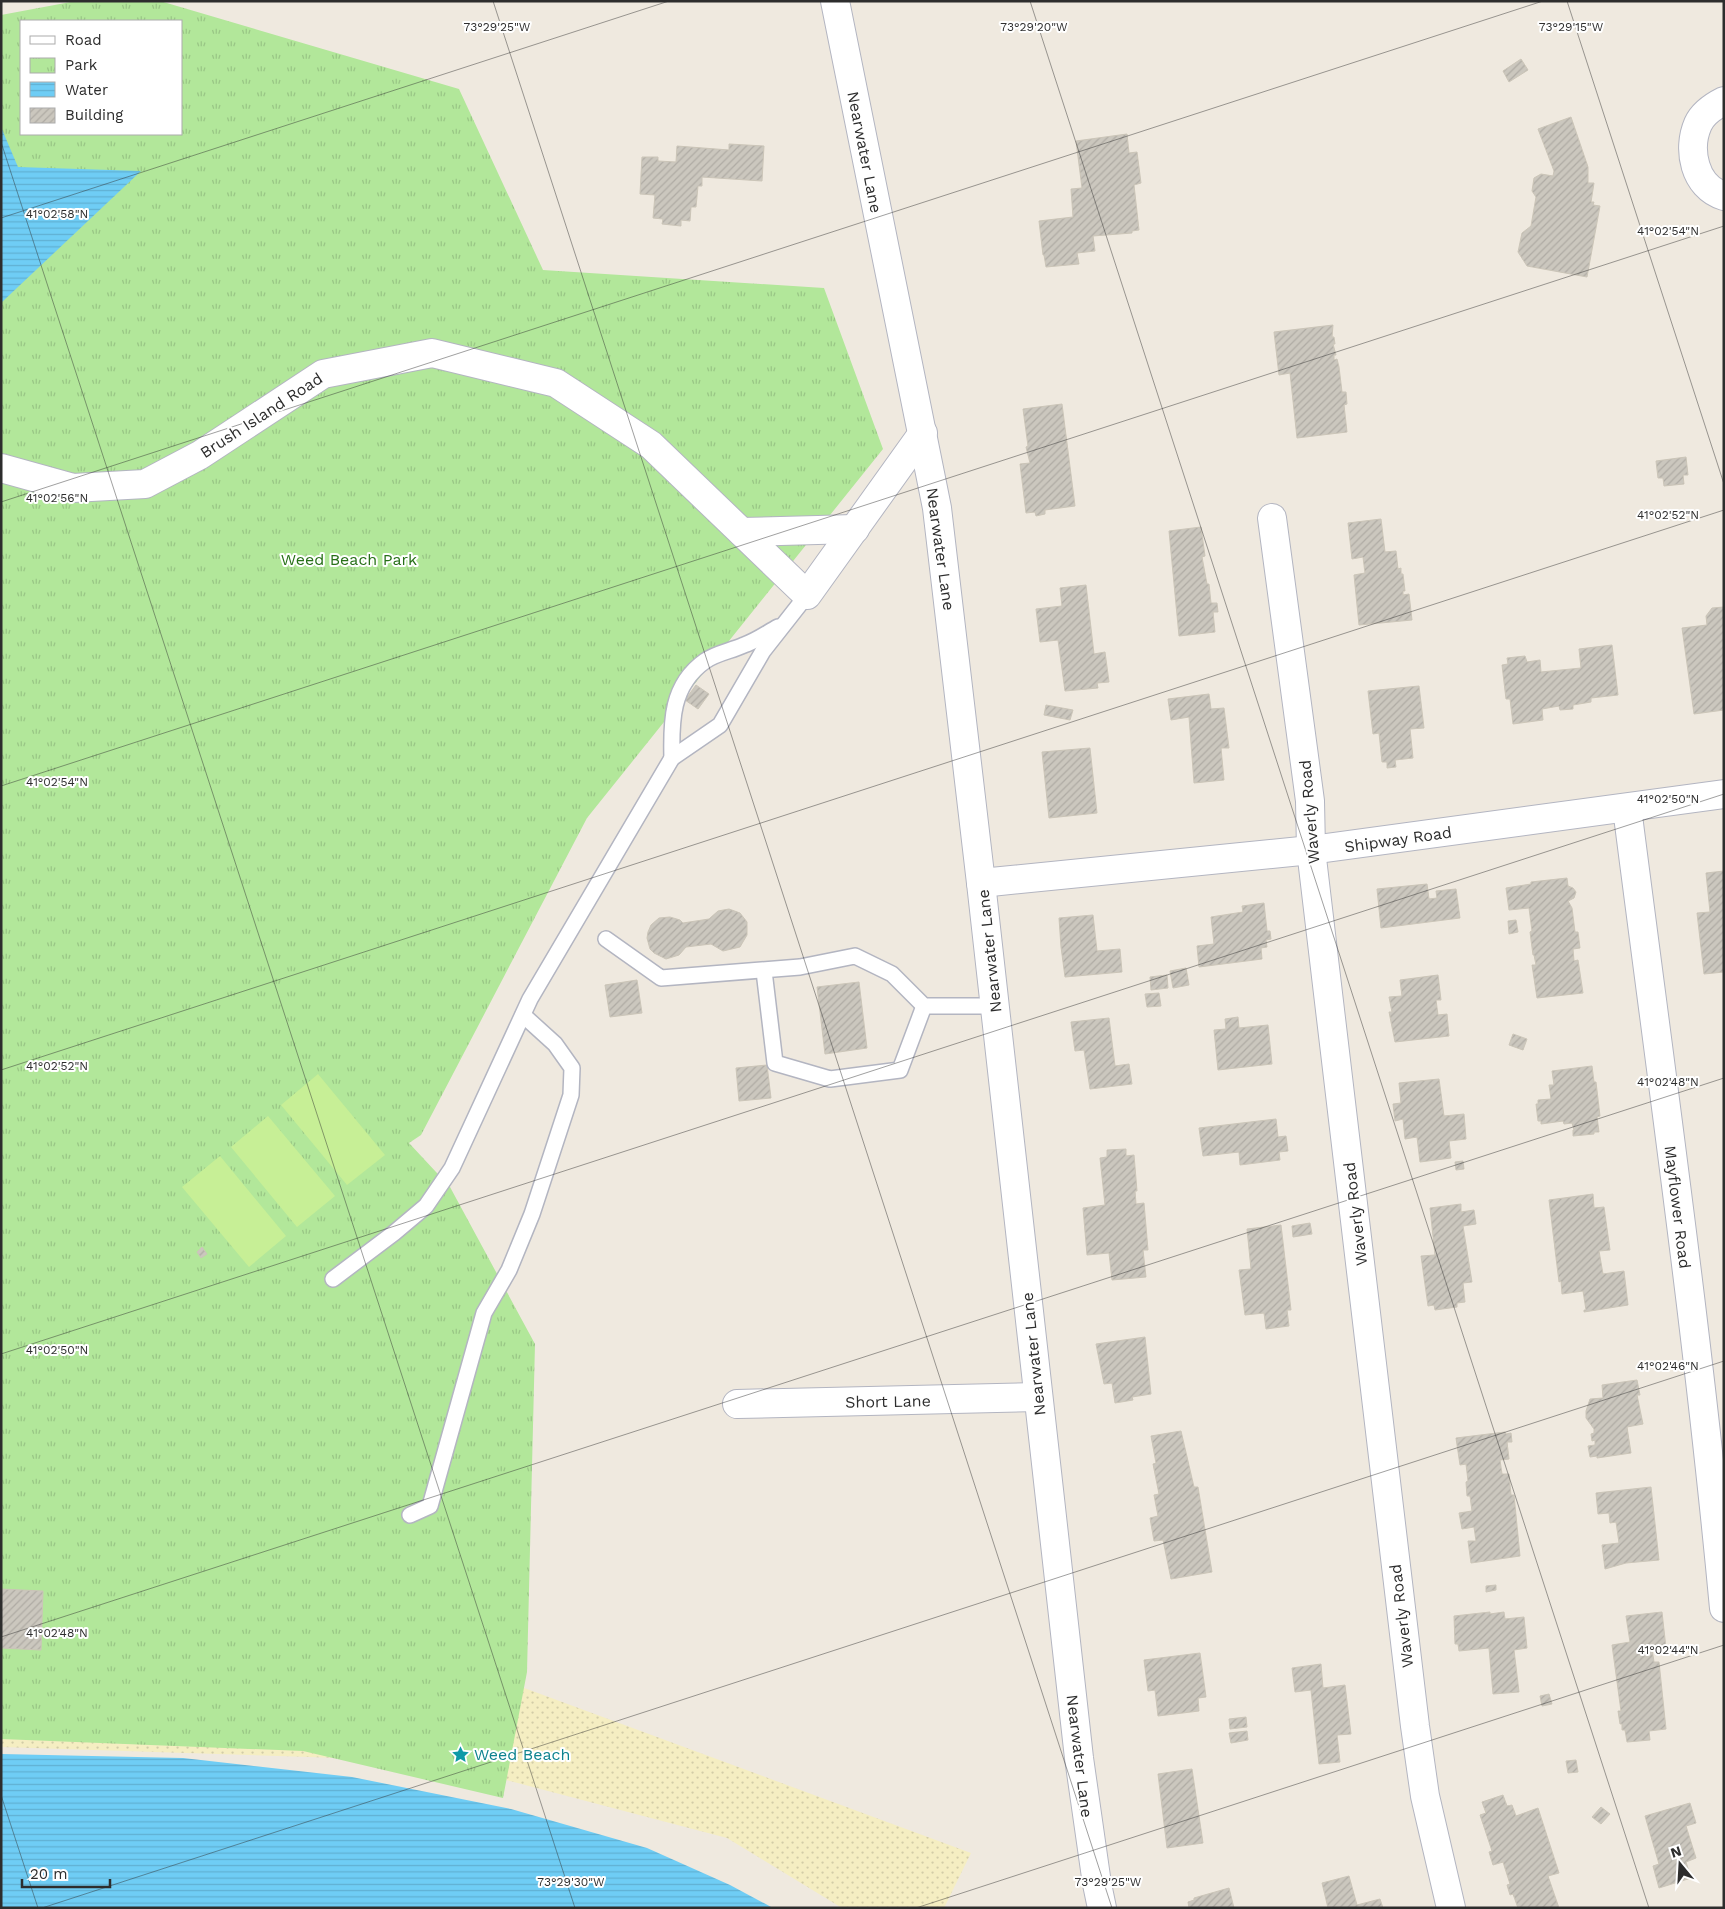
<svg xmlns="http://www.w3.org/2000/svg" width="1725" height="1909" font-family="'Work Sans',sans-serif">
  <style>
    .sand { fill: url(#sand-dots) }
    .park { fill: url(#park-tufts); fill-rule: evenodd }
    .pitch { fill: #c7ef96 }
    .water { fill: url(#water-rules) }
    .building { fill: url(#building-hatch); stroke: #cbc5b8 }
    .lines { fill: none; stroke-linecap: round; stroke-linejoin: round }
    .lane-casing { stroke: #b3b5c1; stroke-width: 18 }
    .street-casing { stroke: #b3b5c1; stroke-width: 30 }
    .lane { stroke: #fff; stroke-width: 15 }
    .street { stroke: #fff; stroke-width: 28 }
    .ticks { fill: none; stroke: #2d2d2d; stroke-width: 1; stroke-opacity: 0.45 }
    .labels { text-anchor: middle; stroke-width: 4; stroke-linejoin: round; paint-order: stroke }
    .street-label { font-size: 16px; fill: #2d2d2d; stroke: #fff }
    .park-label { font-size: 16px; fill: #277018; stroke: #fff }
    .culture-label { font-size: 16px; fill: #0d838f; stroke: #fff; text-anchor: start }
    .ticks-label { font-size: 12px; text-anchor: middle; fill: #2d2d2d; stroke: #fff; stroke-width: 4; stroke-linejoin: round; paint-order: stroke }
  </style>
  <defs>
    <pattern id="sand-dots" width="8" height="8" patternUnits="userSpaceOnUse" patternTransform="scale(1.25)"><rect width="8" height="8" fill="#f5eec2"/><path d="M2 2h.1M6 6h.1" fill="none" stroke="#d2cca7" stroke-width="1.8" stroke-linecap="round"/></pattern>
    <pattern id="park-tufts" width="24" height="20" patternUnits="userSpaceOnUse" patternTransform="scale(1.25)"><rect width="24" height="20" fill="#b2e79a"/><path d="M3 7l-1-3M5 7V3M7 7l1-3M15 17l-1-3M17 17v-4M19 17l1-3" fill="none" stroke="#99c685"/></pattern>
    <pattern id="water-rules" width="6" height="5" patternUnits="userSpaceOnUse" patternTransform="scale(1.25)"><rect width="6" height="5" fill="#6fcdf5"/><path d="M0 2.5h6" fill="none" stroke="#60b0d2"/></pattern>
    <pattern id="building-hatch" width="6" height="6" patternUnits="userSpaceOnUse" patternTransform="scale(1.25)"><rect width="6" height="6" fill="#cbc7be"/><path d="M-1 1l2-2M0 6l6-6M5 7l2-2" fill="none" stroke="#afaba4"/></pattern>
  </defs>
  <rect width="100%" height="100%" fill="#efe9df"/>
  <polygon class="sand" points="1,1610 481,1672 971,1853 944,1908 842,1908 727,1838 434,1761 1,1747"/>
  <path class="park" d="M76,1h84l299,88 84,181 281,18 59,161 -296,369 -166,317 -12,8 41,44 85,157 -8,328 -24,126 -200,-47 -302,-12v-1724zM21,21h160v113h-160z"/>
  <g class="pitch">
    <polygon points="318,1074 385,1155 347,1185 281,1105"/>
    <polygon points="268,1116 335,1196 297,1227 231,1147"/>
    <polygon points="220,1156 286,1236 249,1267 182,1187"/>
  </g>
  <g class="water">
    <polygon points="1,127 18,167 141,171 1,303"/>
    <polygon points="1,1754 183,1758 352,1777 511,1809 647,1848 730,1885 773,1908 1,1908"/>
  </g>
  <g class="building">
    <polygon points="1521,59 1528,70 1509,82 1503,71"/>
    <polygon points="1571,117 1588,167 1588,183 1594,183 1591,202 1594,202 1593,205 1600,206 1587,277 1527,266 1518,252 1522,233 1531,226 1536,197 1532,191 1534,178 1541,174 1553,176 1554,171 1538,129"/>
    <polygon points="1127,134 1129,153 1137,152 1141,183 1134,185 1139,230 1132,231 1132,233 1093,236 1095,251 1077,253 1079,264 1046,267 1044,255 1043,255 1039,221 1073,217 1071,189 1082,188 1076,141"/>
    <polygon points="729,144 764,146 762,181 702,177 702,186 698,186 696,207 691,207 690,221 681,220 681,226 662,224 663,219 653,218 655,195 640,194 642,157 658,157 658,161 676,162 677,146 729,150"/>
    <polygon points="1333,325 1332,337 1334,337 1335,344 1333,344 1336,355 1334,355 1334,360 1337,359 1339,367 1342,392 1346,392 1347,404 1344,405 1347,432 1297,438 1290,373 1279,375 1274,332"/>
    <polygon points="1062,404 1075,506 1045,510 1045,514 1036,516 1035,512 1026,513 1020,464 1030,463 1026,447 1028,446 1023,409"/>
    <polygon points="1686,457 1688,475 1683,475 1684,484 1664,486 1663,478 1658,478 1656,461"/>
    <polygon points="1381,519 1385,552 1396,551 1398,569 1401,568 1401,574 1403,574 1405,591 1403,591 1403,595 1409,594 1412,620 1359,625 1354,575 1365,573 1363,557 1352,559 1348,523"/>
    <polygon points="1201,527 1205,556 1202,557 1207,584 1209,584 1211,603 1217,603 1218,612 1213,612 1215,632 1179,636 1169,531"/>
    <polygon points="1086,585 1094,654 1105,652 1109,682 1097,683 1098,688 1065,691 1058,640 1040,642 1036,609 1062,606 1060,588"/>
    <polygon points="1724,607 1724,710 1694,714 1682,628 1707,625 1706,616 1712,608"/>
    <polygon points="1612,645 1618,695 1591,698 1591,702 1573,705 1573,709 1560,710 1559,706 1542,709 1543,720 1513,724 1510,699 1506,699 1502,665 1508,664 1507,658 1525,656 1527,662 1540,660 1541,672 1581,668 1579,649"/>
    <polygon points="696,685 709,694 698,709 685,700"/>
    <polygon points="1419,686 1424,728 1410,729 1413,758 1395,760 1396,767 1387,768 1387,762 1382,762 1379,733 1373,734 1368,691"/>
    <polygon points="1209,694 1211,709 1224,708 1229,748 1221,748 1224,780 1194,783 1189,717 1171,720 1168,699"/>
    <polygon points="1046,705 1073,710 1070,720 1044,715"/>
    <polygon points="1090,748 1097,813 1049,818 1042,752"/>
    <polygon points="1724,871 1724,972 1704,974 1697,913 1710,912 1706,873"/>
    <polygon points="1567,878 1568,886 1573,888 1576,892 1574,898 1568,901 1572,908 1575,932 1578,932 1580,948 1573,949 1574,961 1578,960 1583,993 1537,998 1532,965 1536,965 1534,955 1533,955 1530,932 1532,931 1529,908 1509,910 1506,888 1531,884 1531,882"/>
    <polygon points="1427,884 1429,899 1437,898 1436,891 1456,889 1460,918 1381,928 1377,889"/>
    <polygon points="1264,903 1267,931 1270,931 1271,939 1266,940 1267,947 1261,948 1262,959 1199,967 1197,946 1214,944 1211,917 1243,912 1242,906"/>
    <polygon points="729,909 740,913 747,922 747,935 740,947 723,951 711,944 686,947 679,955 666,959 654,953 650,949 647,938 648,932 651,925 659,918 670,917 680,920 683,923 709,919 718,911"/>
    <polygon points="1093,915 1097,951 1120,949 1122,972 1065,977 1061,947 1059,918"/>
    <polygon points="1516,920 1518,932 1509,934 1508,921"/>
    <polygon points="1186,968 1189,985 1173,988 1170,971"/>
    <polygon points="1167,975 1168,988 1151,990 1150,977"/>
    <polygon points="1438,975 1441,1000 1436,1000 1438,1015 1447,1014 1449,1036 1395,1042 1389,1012 1392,1012 1389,997 1402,996 1400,980"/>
    <polygon points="637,980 642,1013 610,1017 605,985"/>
    <polygon points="859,982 867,1048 825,1054 817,987"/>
    <polygon points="1159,993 1161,1006 1147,1007 1145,994"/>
    <polygon points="1238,1017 1239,1028 1268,1025 1272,1064 1218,1070 1214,1030 1226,1029 1225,1019"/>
    <polygon points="1109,1018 1115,1066 1129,1064 1132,1084 1090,1089 1084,1050 1075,1051 1071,1022"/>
    <polygon points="1513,1034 1527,1039 1523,1050 1509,1045"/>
    <polygon points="767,1065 771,1098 739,1101 736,1068"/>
    <polygon points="1592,1066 1594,1082 1596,1082 1600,1116 1597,1117 1599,1132 1594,1132 1594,1134 1573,1136 1573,1130 1574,1130 1572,1123 1564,1124 1563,1121 1541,1124 1541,1121 1538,1121 1536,1104 1538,1104 1538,1100 1551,1099 1549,1085 1554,1085 1552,1071"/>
    <polygon points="1439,1079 1444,1116 1464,1114 1466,1139 1449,1141 1451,1158 1420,1162 1417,1137 1405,1139 1403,1119 1395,1121 1393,1104 1401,1103 1399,1083"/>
    <polygon points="1276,1119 1278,1137 1286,1136 1288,1151 1279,1152 1280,1160 1240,1165 1239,1152 1203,1156 1199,1128"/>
    <polygon points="1126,1149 1126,1156 1134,1155 1137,1191 1135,1191 1136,1204 1144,1203 1148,1250 1143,1250 1146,1277 1112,1280 1109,1253 1087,1255 1083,1208 1105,1205 1100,1158 1107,1157 1107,1150"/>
    <polygon points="1463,1161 1464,1169 1456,1170 1455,1162"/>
    <polygon points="1593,1194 1594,1208 1604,1207 1610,1250 1599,1251 1603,1274 1624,1271 1628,1305 1584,1312 1584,1310 1586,1310 1583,1291 1562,1294 1561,1281 1559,1282 1549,1200"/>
    <polygon points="1461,1204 1461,1212 1474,1210 1476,1224 1463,1226 1472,1282 1463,1283 1465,1302 1457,1303 1457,1307 1435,1310 1434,1305 1428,1306 1421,1256 1435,1255 1430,1208"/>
    <polygon points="1310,1223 1312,1234 1293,1237 1292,1226"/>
    <polygon points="1281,1225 1291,1310 1287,1310 1289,1326 1266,1329 1264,1313 1245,1315 1239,1270 1251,1269 1247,1229"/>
    <polygon points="202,1247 207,1254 201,1258 197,1252"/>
    <polygon points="1145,1337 1151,1394 1132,1397 1133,1400 1115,1403 1112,1383 1104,1384 1096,1344"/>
    <polygon points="1637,1380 1640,1395 1637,1395 1643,1424 1627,1427 1631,1453 1597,1458 1597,1456 1590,1457 1588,1446 1595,1445 1595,1440 1592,1441 1591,1434 1594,1433 1594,1429 1586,1418 1586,1411 1590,1399 1603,1398 1602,1385"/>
    <polygon points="1181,1431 1194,1487 1198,1487 1212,1572 1171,1579 1163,1540 1154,1541 1150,1518 1158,1516 1154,1495 1159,1494 1153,1464 1156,1463 1151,1436"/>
    <polygon points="1505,1432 1506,1434 1511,1433 1512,1442 1507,1442 1509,1459 1500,1460 1502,1474 1509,1474 1511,1495 1514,1495 1520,1556 1471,1563 1468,1541 1476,1541 1474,1527 1462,1529 1459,1513 1472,1511 1470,1496 1467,1496 1466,1482 1468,1481 1466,1464 1460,1465 1456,1438"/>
    <polygon points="1651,1487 1659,1560 1626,1563 1605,1569 1602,1545 1619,1543 1616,1522 1610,1523 1609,1513 1598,1514 1596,1493"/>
    <polygon points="1496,1585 1496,1590 1486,1592 1486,1586"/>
    <polygon points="1,1589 43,1591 41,1650 1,1648"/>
    <polygon points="1490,1612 1490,1614 1504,1612 1505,1619 1524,1617 1527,1648 1514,1650 1519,1692 1493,1694 1489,1648 1459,1651 1458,1644 1455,1644 1454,1616"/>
    <polygon points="1662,1612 1666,1648 1652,1649 1654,1662 1659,1662 1666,1729 1649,1731 1650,1740 1627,1742 1625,1730 1622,1730 1622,1724 1620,1724 1618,1711 1621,1711 1612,1645 1630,1642 1626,1616"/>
    <polygon points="1200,1653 1206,1697 1198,1698 1199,1711 1158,1716 1155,1690 1148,1691 1144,1660"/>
    <polygon points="1321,1664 1323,1688 1345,1685 1351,1734 1337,1735 1340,1762 1319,1764 1311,1690 1295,1692 1292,1668"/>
    <polygon points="1549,1694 1552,1704 1542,1706 1540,1696"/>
    <polygon points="1246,1717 1247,1727 1230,1729 1229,1719"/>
    <polygon points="1247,1731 1248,1740 1231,1743 1229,1733"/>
    <polygon points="1576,1760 1578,1772 1568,1773 1566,1761"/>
    <polygon points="1192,1769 1203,1843 1167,1848 1158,1774"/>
    <polygon points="1503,1795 1507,1806 1512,1805 1516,1816 1538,1808 1559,1873 1548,1876 1559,1908 1518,1908 1513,1894 1510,1895 1507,1885 1510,1884 1503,1862 1493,1865 1489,1852 1492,1851 1480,1815 1486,1813 1482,1802"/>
    <polygon points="1690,1803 1696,1823 1686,1826 1696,1858 1686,1862 1691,1878 1659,1888 1653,1866 1659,1864 1645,1816"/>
    <polygon points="1601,1807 1610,1814 1601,1824 1592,1817"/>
    <polygon points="1349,1876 1357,1905 1380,1899 1383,1908 1328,1908 1322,1883"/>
    <polygon points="1229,1888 1234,1908 1189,1908 1188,1902 1194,1900 1194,1898"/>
  </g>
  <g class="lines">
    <defs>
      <g id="lane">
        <path d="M672,758c-1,-36 -1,-73 33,-97 11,-8 26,-10 39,-16 12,-4 23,-12 34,-18"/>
        <polyline points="606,939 661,978 800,967 855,956 892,974 924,1006 995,1006"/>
        <polyline points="764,971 775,1063 830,1079 900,1070 924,1006"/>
        <polyline points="333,1279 394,1233 426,1206 452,1168 530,999 672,758 720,725 763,651 807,595"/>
        <polyline points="410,1515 430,1506 484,1313 509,1270 532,1214 571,1095 572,1068 555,1044 523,1015"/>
      </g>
      <g id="street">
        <polyline points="835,1 937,508 981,883 1079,1758 1097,1884 1102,1908"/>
        <path d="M1724,101c-10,5 -21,12 -26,23 -11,25 -4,63 26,72"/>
        <polyline points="1,468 73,488 145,484 200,455 323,374 432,353 556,383 651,445 807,595 923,433"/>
        <polyline points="1272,518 1310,801 1311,850 1415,1726 1425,1796 1451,1908"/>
        <polyline points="742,532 855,529"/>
        <path d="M1627,808c34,266 72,532 97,800"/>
        <polyline points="981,883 1311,850 1724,794"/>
        <polyline points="737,1404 1038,1397"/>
      </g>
    </defs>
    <use href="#lane" class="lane-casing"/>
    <use href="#street" class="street-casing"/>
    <use href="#lane" class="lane"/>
    <use href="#street" class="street"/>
  </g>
  <path class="ticks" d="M493,1l619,1907M1030,1l619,1907M1567,1l157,483M1,142l574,1766M1,218l668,-217M1,502l1542,-501M1,786l1723,-560M1,1070l1723,-560M1,1354l1723,-560M1,1637l1723,-559M1,1795l37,113M42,1908l1682,-547M916,1908l808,-263"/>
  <defs>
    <symbol id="sight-bare" viewBox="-9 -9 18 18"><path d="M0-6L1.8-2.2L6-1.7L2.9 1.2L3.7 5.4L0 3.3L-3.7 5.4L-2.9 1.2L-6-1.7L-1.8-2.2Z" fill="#0f9aa8" stroke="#fff" stroke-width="2.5" paint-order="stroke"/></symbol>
  </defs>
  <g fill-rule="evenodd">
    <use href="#sight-bare" x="448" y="1742" width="25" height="25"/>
  </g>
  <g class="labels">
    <g class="street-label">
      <text transform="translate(865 152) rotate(79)" y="6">Nearwater Lane</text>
      <text transform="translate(261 415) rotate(-33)" y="6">Brush Island Road</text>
      <text transform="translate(941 549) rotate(82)" y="6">Nearwater Lane</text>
      <text transform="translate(1309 812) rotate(-95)" y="6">Waverly Road</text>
      <text transform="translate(1398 839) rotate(-8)" y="6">Shipway Road</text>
      <text transform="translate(989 951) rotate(-96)" y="6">Nearwater Lane</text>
      <text transform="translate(1678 1207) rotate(83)" y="6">Mayflower Road</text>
      <text transform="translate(1355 1214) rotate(-97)" y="6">Waverly Road</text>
      <text transform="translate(1033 1354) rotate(-96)" y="6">Nearwater Lane</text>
      <text transform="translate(888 1401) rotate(-1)" y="6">Short Lane</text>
      <text transform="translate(1401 1616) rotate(-97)" y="6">Waverly Road</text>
      <text transform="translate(1080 1756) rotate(83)" y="6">Nearwater Lane</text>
    </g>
    <g class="park-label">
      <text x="349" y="565">Weed Beach Park</text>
    </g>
    <g class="culture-label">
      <text x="474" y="1760">Weed Beach</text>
    </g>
  </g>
  <g class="ticks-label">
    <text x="497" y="31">73°29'25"W</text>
    <text x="1034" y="31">73°29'20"W</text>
    <text x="1571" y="31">73°29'15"W</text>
    <text x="57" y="218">41°02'58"N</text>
    <text x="1668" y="235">41°02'54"N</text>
    <text x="57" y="502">41°02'56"N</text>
    <text x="1668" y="519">41°02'52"N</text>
    <text x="57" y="786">41°02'54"N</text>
    <text x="1668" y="803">41°02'50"N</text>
    <text x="57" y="1070">41°02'52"N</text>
    <text x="1668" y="1086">41°02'48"N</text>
    <text x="57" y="1354">41°02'50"N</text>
    <text x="1668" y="1370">41°02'46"N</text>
    <text x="57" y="1637">41°02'48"N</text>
    <text x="1668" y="1654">41°02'44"N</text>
    <text x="571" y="1886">73°29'30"W</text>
    <text x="1108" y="1886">73°29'25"W</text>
  </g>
  <rect width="1725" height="1909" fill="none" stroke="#2d2d2d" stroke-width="5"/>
  <rect x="20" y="20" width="162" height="115" fill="#ffffff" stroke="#ababab"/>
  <rect x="30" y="36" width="25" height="8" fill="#ffffff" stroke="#ababab"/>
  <text x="65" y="45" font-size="15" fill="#2d2d2d">Road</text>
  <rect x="30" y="58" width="25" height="15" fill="url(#park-tufts)" stroke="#ababab"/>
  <text x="65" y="70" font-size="15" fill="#2d2d2d">Park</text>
  <rect x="30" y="82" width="25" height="15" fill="url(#water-rules)" stroke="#ababab"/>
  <text x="65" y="95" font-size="15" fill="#2d2d2d">Water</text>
  <rect x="30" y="108" width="25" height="15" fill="url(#building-hatch)" stroke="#ababab"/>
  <text x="65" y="120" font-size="15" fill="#2d2d2d">Building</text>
  <g transform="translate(1680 1864) rotate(342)" stroke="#ffffff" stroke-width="4" paint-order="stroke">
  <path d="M0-4L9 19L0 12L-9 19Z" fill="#2d2d2d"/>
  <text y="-8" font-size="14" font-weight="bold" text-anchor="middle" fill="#2d2d2d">N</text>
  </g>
  <path d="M22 1879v8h88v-8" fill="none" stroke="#2d2d2d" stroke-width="2.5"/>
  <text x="30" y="1879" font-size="15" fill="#2d2d2d" stroke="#ffffff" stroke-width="4" paint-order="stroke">20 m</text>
</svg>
